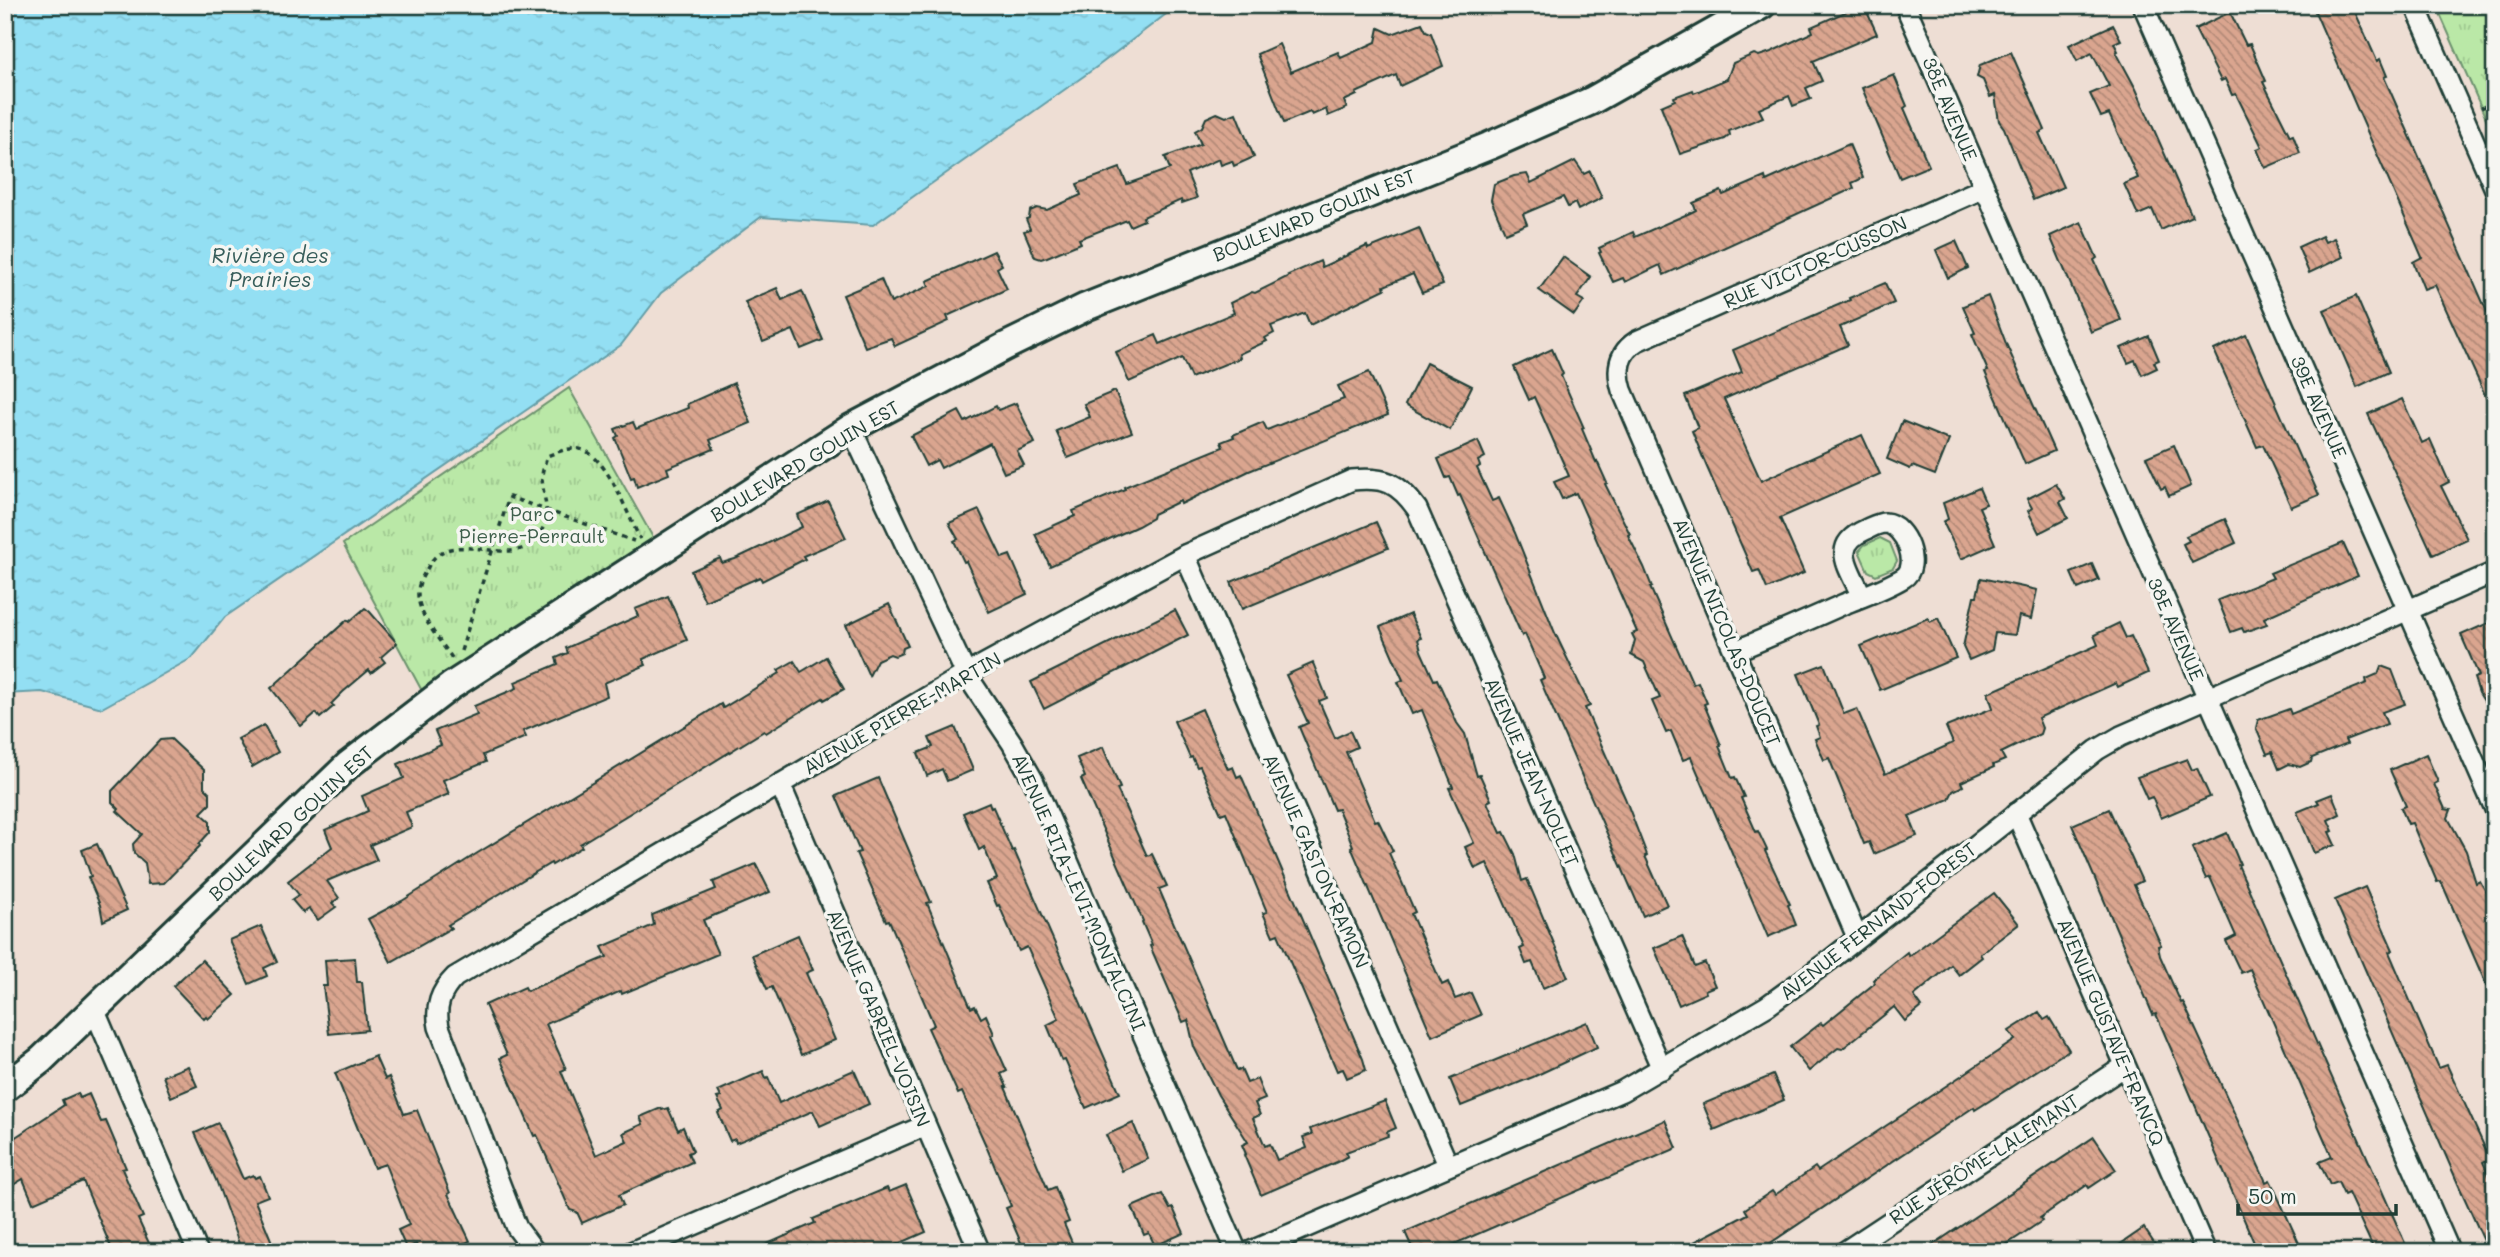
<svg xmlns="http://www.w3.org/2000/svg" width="2500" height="1257" font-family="Mali,sans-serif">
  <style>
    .grass { fill: url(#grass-tufts); stroke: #6c926e; stroke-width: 2 }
    .water { fill: url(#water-ripples); stroke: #659ea7; stroke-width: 2 }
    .building { fill: url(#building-back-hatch); stroke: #1f3d34; stroke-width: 2 }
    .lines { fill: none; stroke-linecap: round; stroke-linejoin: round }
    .street-casing { stroke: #1f3d34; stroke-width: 24 }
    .secondary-casing { stroke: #1f3d34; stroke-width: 32 }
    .path { stroke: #1f3d34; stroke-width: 3.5; stroke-dasharray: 5 5; stroke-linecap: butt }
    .street { stroke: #f6f6f2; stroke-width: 19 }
    .secondary { stroke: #f6f6f2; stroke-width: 26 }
    .labels { text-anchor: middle; stroke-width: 7; stroke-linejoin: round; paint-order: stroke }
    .street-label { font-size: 19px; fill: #1f3d34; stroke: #f6f6f2 }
    .park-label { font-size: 19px; fill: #3e5f4b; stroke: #f6f6f2 }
    .water-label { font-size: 21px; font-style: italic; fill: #365d5a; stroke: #f6f6f2 }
  </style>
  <defs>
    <pattern id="grass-tufts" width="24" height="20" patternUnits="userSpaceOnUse" patternTransform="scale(1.75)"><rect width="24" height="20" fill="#bae8a7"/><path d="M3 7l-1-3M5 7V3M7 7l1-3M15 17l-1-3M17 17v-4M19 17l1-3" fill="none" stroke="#9fc890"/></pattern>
    <pattern id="water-ripples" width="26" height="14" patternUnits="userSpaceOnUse" patternTransform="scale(1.75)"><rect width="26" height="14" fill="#93dff3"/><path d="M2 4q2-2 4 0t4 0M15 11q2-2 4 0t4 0" fill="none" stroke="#7ec0d1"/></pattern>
    <pattern id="building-back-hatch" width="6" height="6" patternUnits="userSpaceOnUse" patternTransform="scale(1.75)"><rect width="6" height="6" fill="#daa58f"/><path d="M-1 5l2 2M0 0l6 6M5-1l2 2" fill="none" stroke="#b08876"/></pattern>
  </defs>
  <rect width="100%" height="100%" fill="#eeded4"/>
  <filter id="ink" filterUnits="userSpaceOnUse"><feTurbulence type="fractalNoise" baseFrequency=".0143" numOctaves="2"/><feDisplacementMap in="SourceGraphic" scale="14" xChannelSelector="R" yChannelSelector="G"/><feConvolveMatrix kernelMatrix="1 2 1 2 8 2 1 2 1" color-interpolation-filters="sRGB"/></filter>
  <g filter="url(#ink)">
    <g class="grass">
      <polygon points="2436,5 2495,5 2495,139"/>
      <polygon points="569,388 660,550 428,702 343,544"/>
      <polygon points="1880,538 1890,543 1897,561 1893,568 1876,575 1868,571 1859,551 1864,545"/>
    </g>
    <polygon class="water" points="5,5 1178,5 1098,66 873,225 761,217 661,293 621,345 225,617 192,658 102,708 42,692 5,694"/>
    <g class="building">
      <polygon points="1861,5 1864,5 1877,34 1813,61 1822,81 1806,88 1811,99 1793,106 1789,96 1759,109 1763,117 1729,131 1730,135 1725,139 1680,154 1661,106 1675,100 1674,97 1693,90 1694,93 1727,79 1733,63 1754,54 1759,56 1771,52 1813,32 1811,27"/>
      <polygon points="2312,5 2352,5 2377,61 2380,59 2387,76 2384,77 2495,330 2495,417 2435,285 2424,289 2413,262 2422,257"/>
      <polygon points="2230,12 2246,45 2250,44 2266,81 2263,82 2290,136 2293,135 2300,153 2265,168 2257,149 2262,147 2236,94 2232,95 2225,79 2221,81 2195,29"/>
      <polygon points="1422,23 1426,31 1431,33 1443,66 1400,86 1396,75 1356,93 1357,95 1344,101 1347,108 1328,116 1326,109 1312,115 1310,112 1284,123 1257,54 1279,44 1291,72 1338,52 1341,58 1376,42 1379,28 1392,34"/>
      <polygon points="2113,25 2121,40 2114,43 2118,51 2116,52 2136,89 2192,216 2161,230 2152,209 2138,215 2124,184 2138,178 2109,114 2101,117 2090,94 2109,86 2092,53 2077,61 2069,45"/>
      <polygon points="2011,52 2045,130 2039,133 2063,187 2033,200 2004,128 1999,121 1995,95 1990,97 1983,80 1977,77 1980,65"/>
      <polygon points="1894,75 1907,106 1904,108 1929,166 1900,178 1862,88"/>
      <polygon points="1217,113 1226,117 1236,113 1254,157 1234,166 1232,161 1221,165 1219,159 1187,173 1197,198 1182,203 1181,200 1143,217 1144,220 1130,226 1127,220 1079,239 1081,243 1047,257 1041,259 1035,257 1024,231 1030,229 1026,219 1029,218 1030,211 1037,208 1047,210 1081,195 1077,184 1120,168 1127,184 1170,169 1165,157 1201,144 1195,131 1202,127 1206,118"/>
      <polygon points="1849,144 1863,178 1852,183 1854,188 1664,275 1660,265 1625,282 1623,278 1613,282 1599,253 1601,252 1599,248 1633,232 1635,237 1690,213 1696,210 1693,203 1721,191 1723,195 1765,177 1766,181"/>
      <polygon points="1575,161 1584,174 1590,171 1602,198 1578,210 1575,203 1568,207 1563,197 1523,214 1527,224 1505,233 1491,200 1494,184 1514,176 1527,174 1531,183"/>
      <polygon points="2081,222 2097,258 2094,260 2121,320 2091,332 2050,236"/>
      <polygon points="1419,228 1443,285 1422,293 1413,274 1384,286 1385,289 1310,325 1305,313 1271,326 1274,333 1265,338 1267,341 1239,354 1240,358 1191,378 1182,358 1129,382 1116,352 1156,335 1160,344 1234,313 1230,303 1252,292 1255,293 1289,276 1288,275 1320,261 1322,267 1367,246 1368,249"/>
      <polygon points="2322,236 2325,242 2334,238 2343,257 2309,273 2298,247"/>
      <polygon points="1956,241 1968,268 1948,278 1936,250"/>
      <polygon points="994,251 1002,265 997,268 1007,289 947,316 949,321 895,346 891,338 865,347 843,295 881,279 891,303 929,286 927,281"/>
      <polygon points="1563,257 1591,277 1577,297 1584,301 1574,315 1539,290"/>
      <polygon points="1885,283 1894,303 1840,327 1848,345 1724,399 1761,481 1862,435 1880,474 1780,518 1804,573 1767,589 1759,570 1753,572 1706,465 1692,431 1698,428 1685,396 1742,372 1733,350 1850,300 1849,298"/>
      <polygon points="777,288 782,300 802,291 823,340 801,349 793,330 763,342 745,302"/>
      <polygon points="1988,296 2007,346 2054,451 2025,464 1985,372 1988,371 1972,334 1975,333 1963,306"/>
      <polygon points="2356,296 2389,372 2357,387 2324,310"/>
      <polygon points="2246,335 2301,461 2303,460 2319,495 2291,507 2263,445 2257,447 2214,350"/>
      <polygon points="2149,336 2159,360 2154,362 2157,368 2142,375 2135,360 2128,363 2121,348"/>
      <polygon points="1552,349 1563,374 1561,376 1584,428 1582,429 1596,462 1597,461 1607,483 1605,484 1630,534 1628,535 1644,567 1652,587 1650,587 1693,684 1698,682 1707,703 1704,704 1721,745 1719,746 1732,778 1735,777 1744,797 1741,798 1756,832 1758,831 1767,850 1765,851 1790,904 1788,905 1796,925 1768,937 1691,757 1683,760 1671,731 1666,733 1652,701 1660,698 1644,662 1631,655 1635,640 1632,634 1637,632 1576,493 1562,499 1554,482 1569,476 1534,397 1529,400 1514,367"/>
      <polygon points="1426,363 1472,386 1450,430 1405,405"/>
      <polygon points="1369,372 1388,415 1249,471 1181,504 1180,501 1153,514 1152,518 1138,526 1050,566 1035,534 1075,516 1073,511 1125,489 1124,487 1223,447 1221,442 1234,437 1233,435 1263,422 1267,430 1344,399 1338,386"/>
      <polygon points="734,383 751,423 710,440 714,449 667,468 669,474 637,487 634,477 631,478 615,438 618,436 615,429 633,422 636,429 688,408 687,404"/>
      <polygon points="1115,391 1132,432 1068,458 1056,431 1090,417 1084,404"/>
      <polygon points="2402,399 2422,443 2430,439 2449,482 2441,486 2467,539 2433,555 2368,414"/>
      <polygon points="1016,403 1035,443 1017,451 1024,465 1004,473 990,443 941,468 937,460 926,466 911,436 959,411 965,422 996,406 998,410"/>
      <polygon points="1902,421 1949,440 1935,475 1912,466 1910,469 1887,459"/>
      <polygon points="1478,441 1485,457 1478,461 1480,466 1477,468 1492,501 1499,498 1515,533 1555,633 1590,706 1585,708 1625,798 1647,855 1645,856 1667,905 1643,916 1540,680 1544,678 1525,634 1522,636 1460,495 1458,496 1450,477 1446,478 1438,459"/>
      <polygon points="2174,445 2191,486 2169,496 2165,487 2161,489 2146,457"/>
      <polygon points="2056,484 2065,499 2060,502 2068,518 2039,533 2028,511 2032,508 2027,499"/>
      <polygon points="1979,488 1986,504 1979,507 1995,544 1961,559 1943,522 1948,519 1943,503"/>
      <polygon points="828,501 846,538 803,556 805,559 762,581 760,577 705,601 691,571 720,558 722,563 735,559 802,527 797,515"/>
      <polygon points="979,510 1002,558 1010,555 1027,594 989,612 966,561 964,562 954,541 958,539 949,523"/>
      <polygon points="2225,519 2236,543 2192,563 2183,544 2189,541 2186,536"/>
      <polygon points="1376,522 1388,548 1242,609 1231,582"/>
      <polygon points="2343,543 2358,576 2264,618 2267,624 2244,632 2242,628 2231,632 2218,600 2273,578 2270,573"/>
      <polygon points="2092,564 2099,580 2078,589 2071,573"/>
      <polygon points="1981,578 2037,590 2031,619 2019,616 2015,635 1995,633 1992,650 1969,660 1963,647 1974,596 1977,596"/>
      <polygon points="668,596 687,640 643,659 646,665 604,683 607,696 523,731 526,737 483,755 486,762 443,780 449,794 406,812 412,827 370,845 377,860 327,881 339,898 332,903 336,907 318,920 309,909 303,913 292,900 299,895 288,881 332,847 325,830 368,811 362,796 404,778 398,764 441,745 435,731 477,714 474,706 517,688 515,682 558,664 556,658 568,653 566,648 638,616 635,609"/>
      <polygon points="889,604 908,646 903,648 902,653 895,656 890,654 877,660 869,676 846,625"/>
      <polygon points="365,608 370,612 397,643 381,657 385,662 371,673 369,670 343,692 331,704 334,706 320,718 316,713 301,726 271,688 347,620 349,622"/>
      <polygon points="1175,610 1188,635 1044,709 1031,682"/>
      <polygon points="1410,614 1421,638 1418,639 1421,651 1434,680 1437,679 1457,723 1465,734 1477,776 1480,775 1491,800 1487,802 1501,833 1504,832 1515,854 1522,881 1527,879 1568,977 1543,988 1532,962 1526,964 1520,949 1524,947 1487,863 1475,869 1465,847 1474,843 1449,788 1453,787 1422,710 1412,714 1398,682 1403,680 1380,627"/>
      <polygon points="1928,618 1930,622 1938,618 1956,658 1880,690 1861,646"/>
      <polygon points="2495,620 2495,719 2479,693 2474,678 2479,676 2461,635"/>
      <polygon points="2119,623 2126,638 2131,636 2148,673 2118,687 2116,683 2038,718 2042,728 2040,734 2001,753 2005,760 1993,765 1994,767 1961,782 1963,786 1953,791 1949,799 1909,816 1917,836 1874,854 1869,842 1864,844 1829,758 1824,760 1815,739 1820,737 1816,726 1819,725 1798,674 1824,664 1844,714 1857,709 1885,774 1953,743 1946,727 1993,708 1988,693 2098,645 2094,635"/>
      <polygon points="826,657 844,689 824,700 823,698 766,733 764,731 580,844 582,847 552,865 551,863 448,925 451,928 391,962 368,919 402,901 476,854 721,704 723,708 780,673 778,670 794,661 801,672"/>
      <polygon points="1313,663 1327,698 1319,701 1335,738 1350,731 1357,747 1346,752 1375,821 1378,820 1393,851 1389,853 1415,912 1411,914 1442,985 1448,982 1455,999 1471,993 1481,1015 1432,1036 1351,847 1353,846 1338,809 1334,810 1299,727 1308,723 1286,675"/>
      <polygon points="2381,666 2392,670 2405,704 2382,712 2387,724 2345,740 2347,744 2312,758 2311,762 2300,767 2289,764 2279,769 2272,752 2267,754 2256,728 2258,720 2289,709 2291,714 2367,683 2366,679 2378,674"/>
      <polygon points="1202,709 1228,769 1233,767 1237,777 1241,775 1363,1059 1366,1070 1347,1078 1343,1069 1337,1071 1278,934 1273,936 1263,913 1267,912 1226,812 1221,814 1200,766 1197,767 1192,757 1190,758 1174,721"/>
      <polygon points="264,725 278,752 252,767 238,739"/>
      <polygon points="955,727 973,770 947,781 942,769 927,776 918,753 933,747 929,738"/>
      <polygon points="171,739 204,770 204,787 210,793 210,804 201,813 210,821 210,832 199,844 200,846 164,883 148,884 145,863 134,853 133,844 142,834 117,811 119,809 112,802 112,791 160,740"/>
      <polygon points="1103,747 1120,788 1117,789 1147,856 1152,854 1167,886 1159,889 1237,1070 1241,1069 1247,1083 1257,1079 1265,1099 1255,1103 1260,1115 1253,1118 1265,1146 1270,1144 1277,1160 1307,1148 1303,1137 1312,1134 1310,1129 1385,1101 1396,1128 1387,1132 1388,1136 1346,1152 1348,1156 1337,1162 1261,1195 1244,1155 1246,1154 1242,1145 1248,1142 1218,1095 1194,1047 1188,1020 1183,1022 1150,946 1152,945 1142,922 1143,921 1081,779 1085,777 1077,758"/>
      <polygon points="2426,754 2438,782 2434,784 2445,809 2451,810 2448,818 2466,851 2476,883 2480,881 2495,908 2495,1005 2441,881 2437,882 2412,823 2408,824 2401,808 2406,806 2390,770"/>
      <polygon points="2187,759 2192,770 2197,768 2210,797 2161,818 2152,797 2147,799 2137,777"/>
      <polygon points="878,778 931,902 927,903 971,1008 975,1006 981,1018 986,1015 994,1034 991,1036 1007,1071 1001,1074 1007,1087 1005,1087 1048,1190 1055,1187 1069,1222 1064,1224 1076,1252 1025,1252 1006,1208 1011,1206 987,1148 962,1092 958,1094 928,1028 934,1025 889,920 886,921 856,853 860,852 836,796"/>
      <polygon points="2332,794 2340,814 2328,820 2333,831 2329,832 2335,845 2314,853 2297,812 2319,803 2317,800"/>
      <polygon points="989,802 991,808 993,807 1012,851 1014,850 1120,1093 1086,1108 1065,1060 1062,1061 1047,1025 1059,1019 1027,947 1019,951 999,905 997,906 987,883 997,879 984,847 979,850 963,813"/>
      <polygon points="2109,809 2142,881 2134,885 2161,945 2158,946 2160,956 2181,1003 2183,1002 2266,1182 2270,1180 2272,1184 2303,1252 2258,1252 2156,1014 2153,1015 2072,825"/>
      <polygon points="2227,833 2240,864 2238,865 2409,1252 2375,1252 2348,1193 2344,1195 2338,1182 2330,1185 2319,1162 2332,1157 2250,969 2241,973 2226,941 2236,936 2210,877 2206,879 2192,848"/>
      <polygon points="97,844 127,910 103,921 100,905 88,877 91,876 82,850"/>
      <polygon points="756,864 770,892 703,920 718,954 622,994 621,991 546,1024 566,1069 561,1071 596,1155 627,1141 623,1133 643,1124 640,1117 661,1108 662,1110 668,1108 678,1130 683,1127 693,1151 688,1153 692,1162 619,1195 623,1205 582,1223 577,1212 570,1210 537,1135 534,1136 500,1058 507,1055 485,1005 525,987 527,991 607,957 602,947 654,925 652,915 716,889 713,882"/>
      <polygon points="2365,887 2393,950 2389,952 2439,1068 2447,1065 2490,1159 2483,1162 2495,1188 2495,1252 2489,1252 2459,1186 2335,900"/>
      <polygon points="1994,893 2019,924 1980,954 1982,957 1959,975 1951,965 1914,996 1922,1007 1905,1021 1894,1007 1842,1049 1838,1048 1809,1071 1790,1047 1821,1023 1823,1025 1875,983 1873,980 1907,952 1909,956"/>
      <polygon points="261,926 277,962 264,968 267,976 249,984 229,940"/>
      <polygon points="798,935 813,970 806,973 835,1040 801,1055 772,987 767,989 752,955"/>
      <polygon points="1682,936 1695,967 1705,963 1715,986 1705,990 1706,993 1679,1005 1654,948"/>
      <polygon points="355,958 357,982 362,982 367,1030 329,1034 323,986 327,986 325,960"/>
      <polygon points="202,960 235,995 208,1019 206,1017 204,1019 173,986"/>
      <polygon points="2039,1012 2044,1020 2049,1017 2069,1050 1975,1110 1974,1107 1757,1252 1675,1252 1748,1214 1745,1209 1772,1191 1775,1195 1815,1167 1818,1171 2015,1040 2009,1031"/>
      <polygon points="1587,1022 1597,1047 1533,1077 1461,1106 1450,1079"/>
      <polygon points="375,1056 385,1079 389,1077 404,1114 417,1110 450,1193 448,1194 470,1241 444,1252 420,1252 416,1244 406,1248 398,1230 409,1225 385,1164 374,1168 335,1073"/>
      <polygon points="188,1066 197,1086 171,1097 163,1076"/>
      <polygon points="854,1070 869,1104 820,1126 813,1111 736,1143 735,1139 730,1141 718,1113 723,1110 717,1098 721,1097 718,1091 763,1071 766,1078 768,1077 779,1103"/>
      <polygon points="1773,1075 1784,1100 1714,1130 1703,1104"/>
      <polygon points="78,1093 80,1098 89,1094 101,1122 106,1121 126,1168 122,1169 143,1217 138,1219 153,1252 113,1252 83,1181 33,1203 23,1179 5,1190 5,1144 64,1105 62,1100"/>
      <polygon points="1665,1120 1677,1148 1436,1252 1414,1252 1405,1232"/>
      <polygon points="218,1123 243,1179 253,1175 255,1178 260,1176 268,1196 255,1201 276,1252 242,1252 216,1180 195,1133"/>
      <polygon points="1133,1123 1148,1159 1122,1171 1106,1135"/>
      <polygon points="2094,1137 2116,1170 2089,1188 2087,1185 2040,1218 2042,1221 1995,1252 1922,1252"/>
      <polygon points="906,1185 926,1232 880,1252 749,1252 815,1223 813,1219 887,1188 889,1192"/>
      <polygon points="1162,1194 1170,1209 1173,1208 1184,1233 1155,1246 1149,1233 1144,1235 1132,1207"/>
      <polygon points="2144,1228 2160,1252 2109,1252"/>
    </g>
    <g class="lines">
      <defs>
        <g id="street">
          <polyline points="1905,5 2450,1252"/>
          <polyline points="2143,5 2495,809"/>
          <polyline points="2415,5 2495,189"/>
          <polyline points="851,428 966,674 1012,743 1033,780 1237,1252"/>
          <polyline points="1185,555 1448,1165"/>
          <path d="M1735,651c37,-15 73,-31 109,-47 20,-8 41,-15 59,-26 19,-11 2,-54 -18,-55 -7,0 -13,4 -20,7 -36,16 -15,38 -3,67"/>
          <polyline points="780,784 980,1252"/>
          <polyline points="2016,813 2206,1252"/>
          <path d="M1857,937l-235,-547c-6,-20 -4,-37 15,-49l347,-153"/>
          <polyline points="94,1009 198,1252"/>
          <path d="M535,1252l-18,-24 -78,-201c-4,-20 1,-35 16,-50l511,-303 219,-119 167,-75c33,-3 46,2 65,29l245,560"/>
          <polyline points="631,1252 924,1126"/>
          <polyline points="1249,1252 1622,1091 1767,1006 1830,960 2097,750 2121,736 2495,572"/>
          <polyline points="1844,1252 2125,1066"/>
        </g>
        <polyline id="secondary" points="5,1088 41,1060 348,765 451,686 851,428 1006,346 1086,307 1489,146 1591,101 1762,5"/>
      </defs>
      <use href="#street" class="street-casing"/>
      <use href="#secondary" class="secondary-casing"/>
      <g class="path">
        <polyline points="2491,5 2495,13"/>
        <polyline points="2481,108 2495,102"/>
        <polyline points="461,651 509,497 634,541"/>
        <path d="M452,658c-12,-18 -35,-43 -34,-66 0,-9 6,-18 10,-25 21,-43 82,4 108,-28 18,-23 7,-37 6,-62 0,-6 3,-14 5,-21 13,-5 29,-12 42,-3 22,15 39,62 51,86"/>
      </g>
      <use href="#street" class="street"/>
      <use href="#secondary" class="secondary"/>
    </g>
  </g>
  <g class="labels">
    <g class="street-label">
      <text transform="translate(1950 109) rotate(67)" y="7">38E AVENUE</text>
      <text transform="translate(1314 215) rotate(-22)" y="7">BOULEVARD GOUIN EST</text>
      <text transform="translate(1815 262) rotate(-24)" y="7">RUE VICTOR-CUSSON</text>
      <text transform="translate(2319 407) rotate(66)" y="7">39E AVENUE</text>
      <text transform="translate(805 461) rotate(-31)" y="7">BOULEVARD GOUIN EST</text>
      <text transform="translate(2176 629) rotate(66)" y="7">38E AVENUE</text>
      <text transform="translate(1727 632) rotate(67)" y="7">AVENUE NICOLAS-DOUCET</text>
      <text transform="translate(902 713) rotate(-30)" y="7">AVENUE PIERRE-MARTIN</text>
      <text transform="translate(1532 772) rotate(66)" y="7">AVENUE JEAN-NOLLET</text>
      <text transform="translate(291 823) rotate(-43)" y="7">BOULEVARD GOUIN EST</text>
      <text transform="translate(1316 861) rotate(66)" y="7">AVENUE GASTON-RAMON</text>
      <text transform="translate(1079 892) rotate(66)" y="7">AVENUE RITA-LEVI-MONTALCINI</text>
      <text transform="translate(1878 921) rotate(-38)" y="7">AVENUE FERNAND-FOREST</text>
      <text transform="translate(879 1018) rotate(67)" y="7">AVENUE GABRIEL-VOISIN</text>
      <text transform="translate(2111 1032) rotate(67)" y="7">AVENUE GUSTAVE-FRANCQ</text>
      <text transform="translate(1984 1159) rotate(-33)" y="7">RUE JÉRÔME-LALEMANT</text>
    </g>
    <g class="park-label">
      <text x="532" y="521">Parc<tspan x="532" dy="22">Pierre-Perrault</tspan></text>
    </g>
    <g class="water-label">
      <text x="270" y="263">Rivière des<tspan x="270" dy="24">Prairies</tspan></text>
    </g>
  </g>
  <rect width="2500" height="1257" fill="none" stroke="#f6f6f2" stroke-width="28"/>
  <rect x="14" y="14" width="2472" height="1229" fill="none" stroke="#1f3d34" stroke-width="2.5" filter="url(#ink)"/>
  <path d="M2238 1204v10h158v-10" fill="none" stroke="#1f3d34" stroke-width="3.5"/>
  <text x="2248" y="1204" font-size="21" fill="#1f3d34" stroke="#f6f6f2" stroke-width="5" paint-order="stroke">50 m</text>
</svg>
